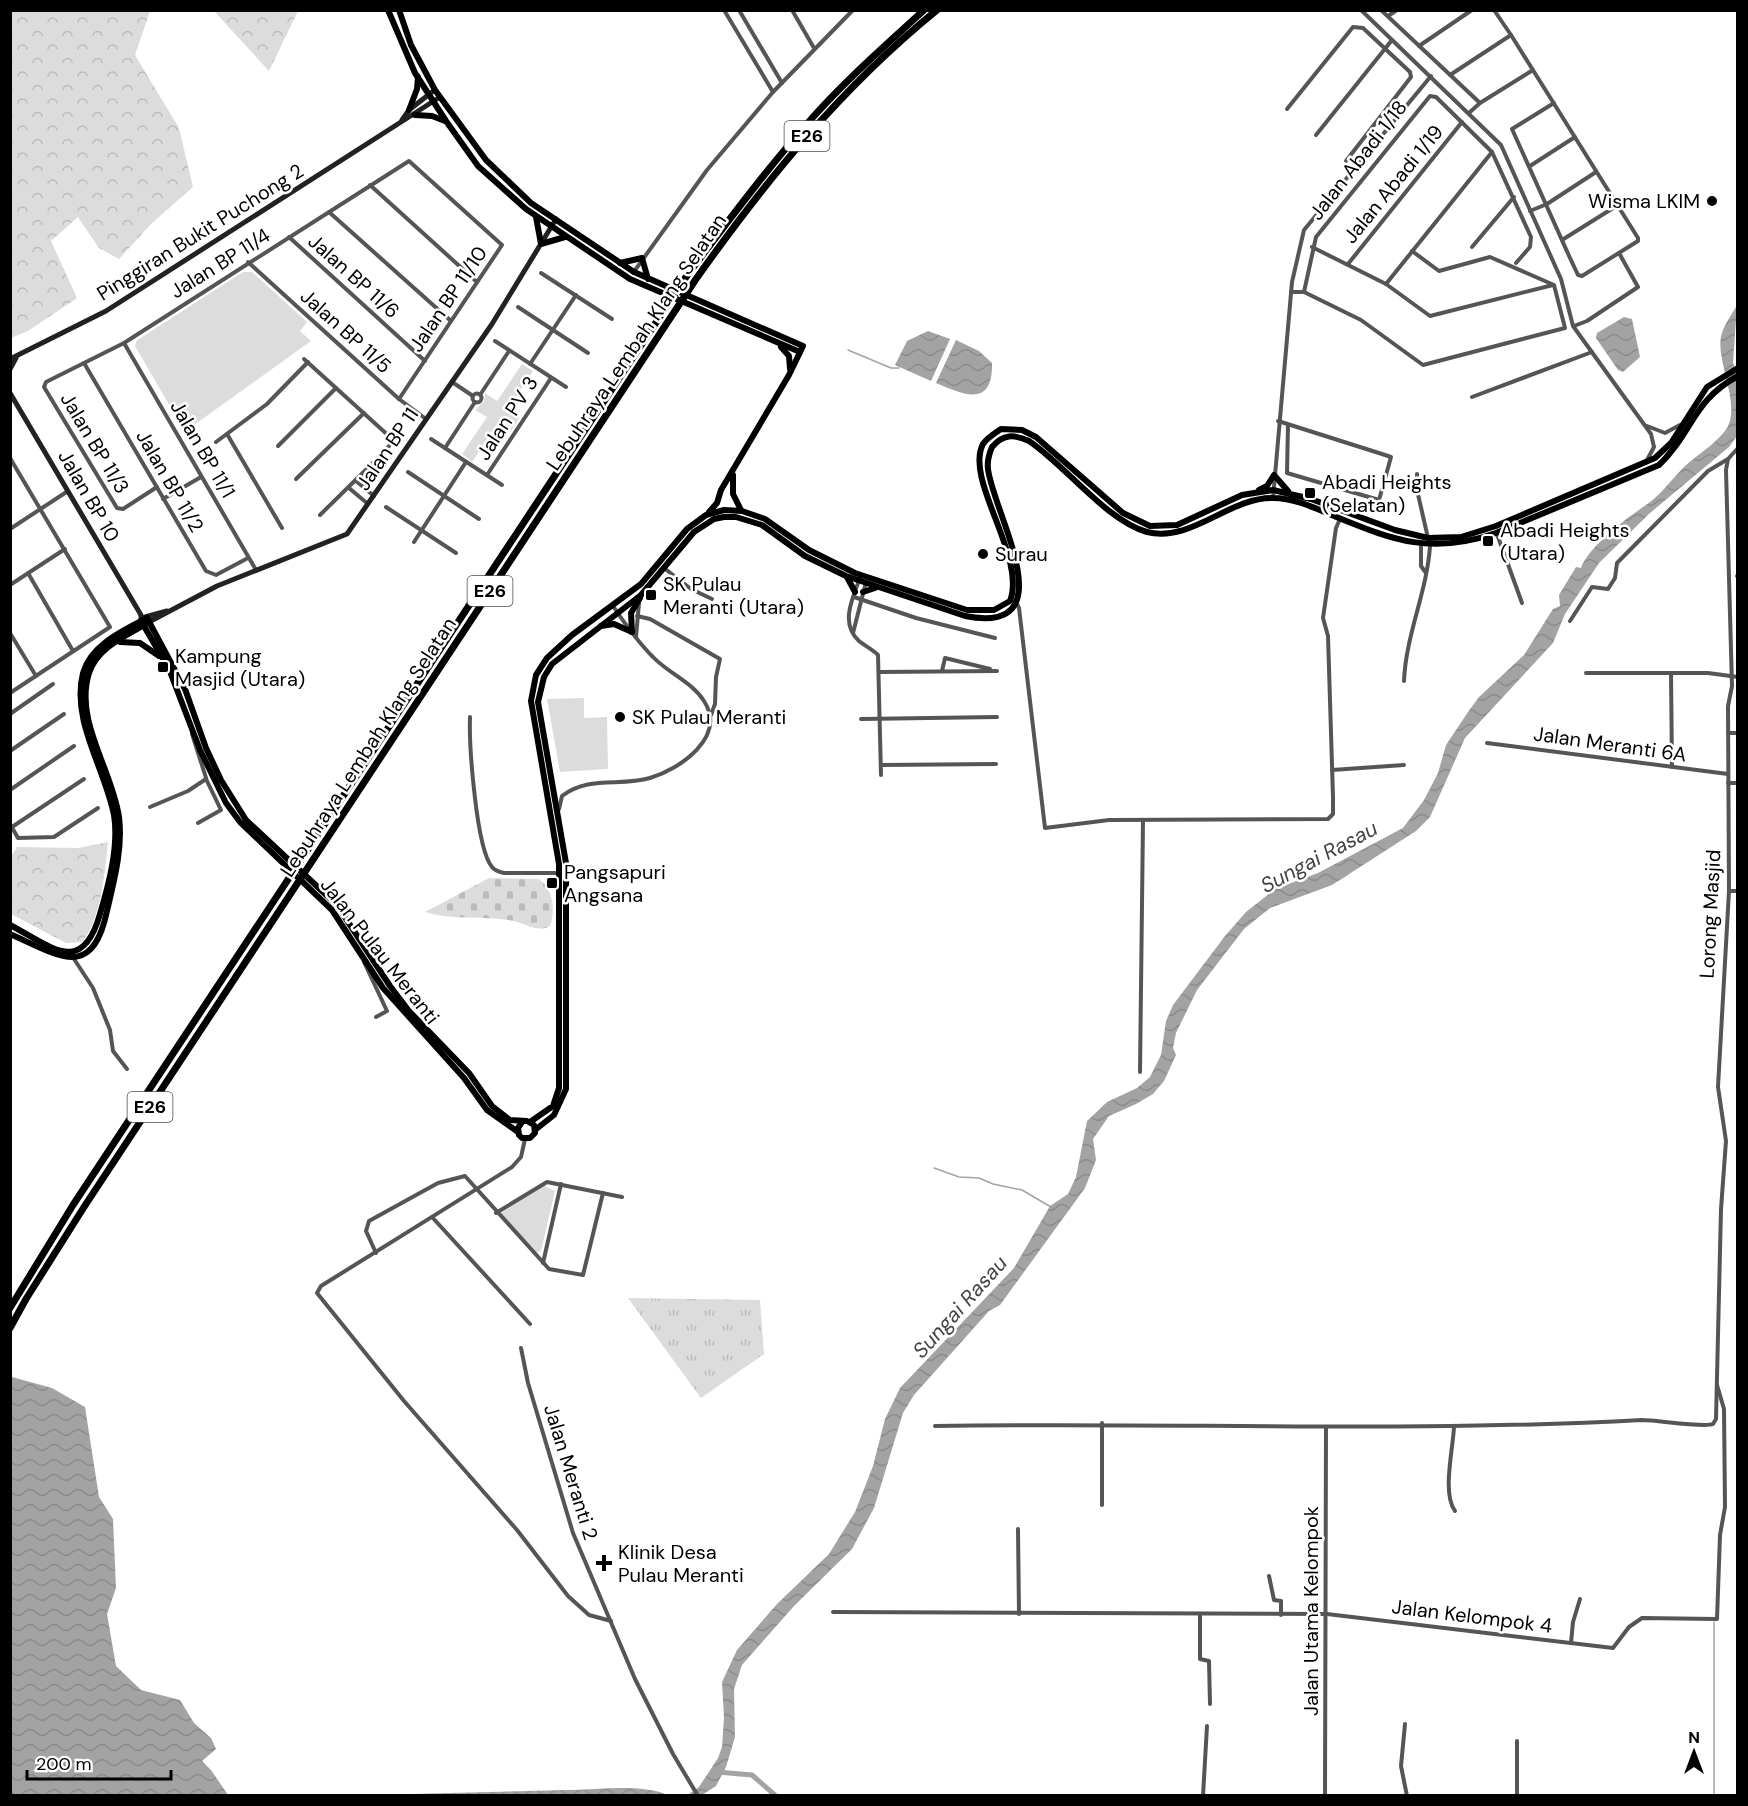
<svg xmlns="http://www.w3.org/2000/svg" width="1748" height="1806" font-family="'DM Sans',sans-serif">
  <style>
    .grass { fill: url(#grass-tufts) }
    .forest { fill: url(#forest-crowns) }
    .cemetery { fill: url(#cemetery-stones) }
    .green { fill: #dcdcdc }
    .water { fill: url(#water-waves) }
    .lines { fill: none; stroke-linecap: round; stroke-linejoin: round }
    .stream { stroke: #a3a3a3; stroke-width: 1.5 }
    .canal { stroke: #a3a3a3; stroke-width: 5 }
    .street { stroke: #555; stroke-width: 4 }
    .secondary { stroke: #222; stroke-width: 5 }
    .primary { stroke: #000; stroke-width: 6 }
    .highway { stroke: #000; stroke-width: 7 }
    .poi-dot { fill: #000; stroke: #fff; stroke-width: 2 }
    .labels { text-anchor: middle; stroke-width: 5; stroke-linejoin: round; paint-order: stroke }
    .shield { fill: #fff; stroke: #4c4c4c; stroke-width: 1.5 }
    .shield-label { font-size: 18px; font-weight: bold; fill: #000 }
    .street-label { font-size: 20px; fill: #000; stroke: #fff }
    .poi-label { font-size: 20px; fill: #000; stroke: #fff; text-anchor: start }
    .water-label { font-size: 21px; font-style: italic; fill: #444; stroke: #fff }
  </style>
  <defs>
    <pattern id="grass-tufts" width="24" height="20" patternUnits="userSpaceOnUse" patternTransform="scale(1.5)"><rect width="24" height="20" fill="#dcdcdc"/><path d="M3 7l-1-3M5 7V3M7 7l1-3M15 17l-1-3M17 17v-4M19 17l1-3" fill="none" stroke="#bbb"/></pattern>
    <pattern id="forest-crowns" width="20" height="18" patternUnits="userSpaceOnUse" patternTransform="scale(1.5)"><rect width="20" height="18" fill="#dcdcdc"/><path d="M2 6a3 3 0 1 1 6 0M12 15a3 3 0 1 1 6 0" fill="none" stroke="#bbb"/></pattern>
    <pattern id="cemetery-stones" width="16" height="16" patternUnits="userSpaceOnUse" patternTransform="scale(1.5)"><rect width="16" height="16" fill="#dcdcdc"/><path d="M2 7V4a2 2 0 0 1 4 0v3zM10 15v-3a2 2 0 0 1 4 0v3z" fill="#bbb"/></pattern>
    <pattern id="water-waves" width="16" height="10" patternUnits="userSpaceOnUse" patternTransform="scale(1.5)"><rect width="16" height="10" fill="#a3a3a3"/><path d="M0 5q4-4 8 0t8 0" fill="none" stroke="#8b8b8b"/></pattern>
  </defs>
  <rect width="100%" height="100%" fill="#fff"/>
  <polygon class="grass" points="628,1298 760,1300 764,1354 701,1398"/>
  <g class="forest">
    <polygon points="11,10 150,11 135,55 179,128 193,187 152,223 119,259 99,248 78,217 51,241 77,298 28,331 11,338"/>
    <polygon points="214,11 298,11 269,71"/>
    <path d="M108,842c-3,29 -7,78 -26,100l-16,1 -55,-29 -1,-56 7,-11 61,1z"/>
  </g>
  <path class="cemetery" d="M489,878l50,1c14,10 17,31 11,47 -10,7 -25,-2 -36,-5 -29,-6 -60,0 -89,-9z"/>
  <g class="green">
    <polygon points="243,272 252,272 307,322 300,331 311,341 194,425 187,414 178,420 135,346 136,341"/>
    <polygon points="522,364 533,371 508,408 520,417 511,431 498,423 472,462 462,454 487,417 475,410 484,401 485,393 497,401"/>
    <polygon points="584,698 584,718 607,717 608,769 560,772 547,699"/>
    <polygon points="543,1185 555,1191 541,1251 536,1253 502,1217 502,1212"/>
  </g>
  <g class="water">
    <path d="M1737,305l-4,58 5,12 -1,61 -8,11 -79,66 -51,50 -34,51 -12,29 -88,95 -35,79 -14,14 -84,54 -62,23 -26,21 -47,61 -21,43 -3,15 3,7 -12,26 -11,13 -17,10 -27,12 -16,23 3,21 -11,28 -85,117 -11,6 -75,84 -11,18 -29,95 -22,41 -58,57 -52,59 -8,24 1,48 -9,30 -10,19 -14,9 -16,1 13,-9 19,-29 4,-11 2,-29 -2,-36 15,-32 40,-46 52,-50 26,-42 18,-46 12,-47 15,-31 114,-120 36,-62 18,-12 8,-17 11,-56 20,-19 30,-14 13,-11 11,-22 5,-34 7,-16 52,-69 21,-24 29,-23 43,-16 85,-45 21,-28 14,-27 8,-28 22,-33 11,-15 45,-42 29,-46 7,-3 -1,-11 17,-28 5,1c7,-21 47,-51 65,-63 14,-9 25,-25 38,-38 13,-12 30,-22 41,-36 19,-25 -12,-72 -3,-98 3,-10 11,-20 15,-28z"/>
    <polygon points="1624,317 1632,319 1640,357 1623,372 1618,370 1596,338 1597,333"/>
    <polygon points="928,331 950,339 931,381 895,365 907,341"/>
    <path d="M956,340l23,11 13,12c1,45 -28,32 -56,20z"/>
    <polygon points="12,1377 52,1388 85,1407 99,1497 113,1519 116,1588 107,1614 116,1666 141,1690 180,1700 194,1723 211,1738 216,1749 202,1761 211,1770 228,1795 11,1795"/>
    <path d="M567,1790c32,0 72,-7 101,5h-297z"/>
  </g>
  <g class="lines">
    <g class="stream">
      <polyline points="848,350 891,368 899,368"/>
      <polyline points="934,1168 959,1177 979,1178 993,1184 1022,1190 1051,1207"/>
      <polyline points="1714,1796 1714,1622"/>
    </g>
    <polyline class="canal" points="717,1772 752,1775 776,1796"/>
    <g class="street">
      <polyline points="724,10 773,92 853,10"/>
      <polyline points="739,10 782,83"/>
      <polyline points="792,10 814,48"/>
      <polyline points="1361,10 1501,145 1561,279 1573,326 1651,434 1654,447 1647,460"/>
      <polyline points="1381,10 1480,103"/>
      <polyline points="1494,10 1511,35 1638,238 1638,241 1582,276 1578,275 1570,258 1512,129 1554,103"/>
      <polyline points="1388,16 1397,10"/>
      <polyline points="1419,46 1472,10"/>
      <polyline points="1450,75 1511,35"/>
      <polyline points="1287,109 1353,27 1363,28 1410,72 1411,77 1346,161"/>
      <polyline points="1470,112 1480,103 1533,70"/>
      <polyline points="1316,135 1392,40"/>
      <polyline points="1530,166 1575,137"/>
      <polyline points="370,185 477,282"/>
      <polyline points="1530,211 1547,204 1596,172"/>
      <polyline points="329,212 451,321"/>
      <polyline points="289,237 425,361"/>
      <polyline points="1562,240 1618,205"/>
      <polyline points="1312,247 1386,284 1430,316 1553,285"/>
      <polyline points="1472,247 1514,197"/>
      <polyline points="248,262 399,399 426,419"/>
      <polyline points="1348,264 1462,122"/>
      <polyline points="541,273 612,319"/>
      <polyline points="633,273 707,170 773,92"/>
      <polyline points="1386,284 1492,152"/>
      <polyline points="1291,292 1304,292 1361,320 1423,365 1565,328 1554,285 1490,257 1439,271 1412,251"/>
      <polyline points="1304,292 1316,237 1430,96 1436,97 1492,152 1531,237 1530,247 1516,263"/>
      <polyline points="518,307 588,353"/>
      <polyline points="1574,326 1587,321 1638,287 1619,253"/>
      <polyline points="495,341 566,387"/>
      <polyline points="124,343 256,570"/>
      <polyline points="304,359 390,437 391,443 387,449 320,515"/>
      <polyline points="84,363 206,571 216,575 248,558"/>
      <polyline points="530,364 576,295"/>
      <polyline points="452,382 473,396"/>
      <circle cx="477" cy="398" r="4.5"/>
      <polyline points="480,395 509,351"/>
      <polyline points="1472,397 1592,352"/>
      <polyline points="1278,421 1382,454 1391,457 1379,500 1287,473 1288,424"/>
      <polyline points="1647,426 1665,433 1680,425"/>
      <polyline points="227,434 282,528"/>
      <polyline points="431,439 502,485"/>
      <polyline points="216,442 267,404 308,362"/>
      <polyline points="278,446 336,388"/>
      <polyline points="445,448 475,402"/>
      <polyline points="10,458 110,627 10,693"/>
      <polyline points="408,472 479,519"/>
      <polyline points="1417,474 1417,490 1428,538"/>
      <polyline points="487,475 551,378"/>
      <polyline points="296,479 364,413"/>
      <polyline points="356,481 374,496"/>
      <polyline points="157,487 123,509 117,508 44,387 46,382 124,343 409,161 502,245 399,399"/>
      <polyline points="349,488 368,504"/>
      <polyline points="1273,498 1292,282 1304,230 1431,76"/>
      <polyline points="163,499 201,477"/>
      <polyline points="386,507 456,553"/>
      <polyline points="10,529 68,491"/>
      <polyline points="1497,534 1522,603"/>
      <polyline points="414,542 466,462"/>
      <polyline points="1421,545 1421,566 1426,573"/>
      <polyline points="664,568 691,589 712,599"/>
      <polyline points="28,573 73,651"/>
      <polyline points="1737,576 1738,576"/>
      <path d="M860,578c-8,21 -20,46 -1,63 6,5 13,8 19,14l3,120"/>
      <polyline points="10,585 65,549"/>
      <polyline points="854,597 916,618 995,638"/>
      <polyline points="1016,602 1019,608 1045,828 1109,820 1328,819 1333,814 1333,797 1328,636 1323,618 1336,528 1340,519"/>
      <polyline points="637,616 650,619 720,659 716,677 715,704 711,715"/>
      <polyline points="1570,621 1592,587 1608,589 1615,578 1617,563 1708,471 1728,459"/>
      <polyline points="10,633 36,676"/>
      <polyline points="853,633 866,582"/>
      <polyline points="636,637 639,603"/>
      <polyline points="942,671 945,658 990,669"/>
      <polyline points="879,672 997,671"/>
      <polyline points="1586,673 1708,673 1738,677"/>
      <polyline points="1671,674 1672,767"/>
      <path d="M1404,681c2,-47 23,-89 26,-135"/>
      <polyline points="10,714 53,684"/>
      <path d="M470,717c-1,27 6,131 22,150 3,4 7,5 12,6h55"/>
      <polyline points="861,719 997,717"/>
      <polyline points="1728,733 1738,733"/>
      <polyline points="192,734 207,781 221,810 198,823"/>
      <polyline points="1487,743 1728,774"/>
      <polyline points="10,751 64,714"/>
      <polyline points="881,765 996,764"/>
      <polyline points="1332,770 1404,765"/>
      <polyline points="1728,783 1738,783"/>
      <polyline points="10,790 74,746"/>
      <polyline points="150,807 188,791 206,779"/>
      <path d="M559,809l3,-13c27,-21 58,-9 88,-18 30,-9 77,-41 54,-77 -12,-19 -36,-28 -51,-44 -15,-15 -28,-33 -40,-51"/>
      <polyline points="10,824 18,838 54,837 98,808"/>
      <polyline points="12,827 84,779"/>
      <polyline points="1729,891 1738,891"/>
      <polyline points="74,959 93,988 110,1030 113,1051 127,1069"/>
      <polyline points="364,962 387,1011 376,1017"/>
      <polyline points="1140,1072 1143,820"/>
      <polyline points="525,1139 521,1157 512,1167 321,1286 317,1293 404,1401 517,1530 568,1596 589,1615 611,1621"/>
      <polyline points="496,1213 547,1182 622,1197"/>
      <polyline points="432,1217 530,1324"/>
      <polyline points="376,1253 366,1231 369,1221 438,1183 465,1176 549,1269 583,1275 603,1193"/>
      <polyline points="543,1263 561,1184"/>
      <polyline points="521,1348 528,1383 573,1533 635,1679 673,1754 698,1796"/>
      <polyline points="1102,1423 1102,1505"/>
      <path d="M935,1426c235,-4 471,7 707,-6 15,0 62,8 71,4l3,-5 5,-210 5,-68 -8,-54 11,-196 -1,-185 4,-20 -6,-216 2,-11 10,-11"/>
      <path d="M1454,1427c-1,22 -12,67 1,84"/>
      <polyline points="1018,1529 1019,1614"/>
      <polyline points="1269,1576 1274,1600 1281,1601 1281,1615"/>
      <polyline points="833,1612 1327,1614 1613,1648 1629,1627 1642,1618 1717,1619 1720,1535 1725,1507 1724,1409 1717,1385"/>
      <polyline points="1200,1614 1200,1659 1209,1661 1210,1704"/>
      <polyline points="1571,1643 1573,1622 1580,1599"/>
      <polyline points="1405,1724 1401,1766 1407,1796"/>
      <polyline points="1203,1796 1207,1726"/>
      <polyline points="1325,1796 1326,1427"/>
      <polyline points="1517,1796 1517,1741"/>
    </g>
    <g class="secondary">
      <polyline points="402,120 409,110 432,92"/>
      <polyline points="10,359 106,311 440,97"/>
      <polyline points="10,369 16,358"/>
      <polyline points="10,393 141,615 141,621"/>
      <polyline points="145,617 167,611"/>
      <polyline points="149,622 217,586 347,534 492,324 556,219"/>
    </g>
    <g class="primary">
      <polyline points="388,10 415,73 446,121 478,166 526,209 630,279 800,352"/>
      <polyline points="399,10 411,45 435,90 486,160 531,203 634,272 803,346 789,375 721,490 717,503 709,512"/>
      <polyline points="409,110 417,89 418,77"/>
      <polyline points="415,115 432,116 445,121"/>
      <polyline points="536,217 541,244 565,237"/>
      <polyline points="620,263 642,258 648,279"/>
      <polyline points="781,347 789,356 790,369"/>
      <polyline points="733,475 733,494 741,510"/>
      <polyline points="1259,490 1267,486 1274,475 1288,491"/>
      <polyline points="847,577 855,592"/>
      <polyline points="863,592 875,588"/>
      <polyline points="141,621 169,669 200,750 226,803 240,822 332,910 383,988 464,1078 487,1110 518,1132"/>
      <polyline points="601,626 614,624 632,632"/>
      <polyline points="632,632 631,613 640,598"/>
      <polyline points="120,642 140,643 159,656"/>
      <path d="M10,925c42,22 72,52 90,-11 9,-30 19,-68 14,-99 -9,-47 -43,-94 -31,-142 8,-28 39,-42 64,-55l38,71 21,59 15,32 25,40 91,85 53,81 19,25 60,62 23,33 18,14 17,1 7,4 1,8 -5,5h-8l-3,-3 -1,-7 4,-6"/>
      <path d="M10,934c48,21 82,48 97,-23 7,-30 16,-63 12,-94 -7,-48 -45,-96 -30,-144 8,-25 36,-37 57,-49"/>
      <path d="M530,1122l23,-16 6,-18v-224l-28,-163 5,-26 11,-17 25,-23 69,-51 46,-55 19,-14 18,-5 18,1 23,8 44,31 46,23 112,37h27l16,-9c17,-44 -46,-121 -27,-157 4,-6 12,-11 18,-15l21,1 14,7 87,76 27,13 27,-1 65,-30 31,-5 38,9 84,31 33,8 33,-1 35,-11 159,-68 16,-15 36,-56 31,-19"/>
      <path d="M535,1130l19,-15 12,-26v-226l-28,-161 6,-25 8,-13 89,-69 53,-63 20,-13 10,-2h12l26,8 43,31 41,20 119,40c103,20 28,-103 23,-147 -1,-8 1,-15 4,-22 11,-13 22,-13 37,-6 36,24 79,81 118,91 45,11 82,-35 126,-34 21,0 42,10 61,18 61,25 98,39 162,17l163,-68c34,-33 34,-65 79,-89"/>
    </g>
    <g class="highway">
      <path d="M10,1308l63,-103 615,-931c41,-54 81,-108 126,-158 34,-38 72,-71 110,-106"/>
      <path d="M10,1328l16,-29 58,-92 612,-928c71,-100 145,-191 241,-269"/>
    </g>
  </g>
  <g class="poi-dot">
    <circle cx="1712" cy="201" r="6"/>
    <rect x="1304" y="487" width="12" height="12" rx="3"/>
    <rect x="1482" y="535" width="12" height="12" rx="3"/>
    <circle cx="983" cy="554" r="6"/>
    <rect x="645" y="589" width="12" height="12" rx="3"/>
    <rect x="157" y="661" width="12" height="12" rx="3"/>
    <circle cx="620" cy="717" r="6"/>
    <rect x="546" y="877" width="12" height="12" rx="3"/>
    <path d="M601 1554h6v6h6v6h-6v6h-6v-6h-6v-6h6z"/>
  </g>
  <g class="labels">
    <g class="shield">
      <rect x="784.5" y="121" width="45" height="30" rx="4.5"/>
      <rect x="467.5" y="576" width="45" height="30" rx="4.5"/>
      <rect x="127.5" y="1092" width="45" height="30" rx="4.5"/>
    </g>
    <g class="shield-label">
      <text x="807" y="142">E26</text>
      <text x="490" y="597">E26</text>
      <text x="150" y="1113">E26</text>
    </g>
    <g class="street-label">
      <text transform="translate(1358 160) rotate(-52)" y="7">Jalan Abadi 1/18</text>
      <text transform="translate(1393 184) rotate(-51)" y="7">Jalan Abadi 1/19</text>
      <text transform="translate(200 232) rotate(-32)" y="7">Pinggiran Bukit Puchong 2</text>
      <text transform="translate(220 263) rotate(-32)" y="7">Jalan BP 11/4</text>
      <text transform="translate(354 276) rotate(42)" y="7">Jalan BP 11/6</text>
      <text transform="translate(448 299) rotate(-56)" y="7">Jalan BP 11/10</text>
      <text transform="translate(346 331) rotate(42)" y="7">Jalan BP 11/5</text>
      <text transform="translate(636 342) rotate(-56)" y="7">Lebuhraya Lembah Klang Selatan</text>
      <text transform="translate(507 418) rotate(-57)" y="7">Jalan PV 3</text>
      <text transform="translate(95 443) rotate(59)" y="7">Jalan BP 11/3</text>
      <text transform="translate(203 449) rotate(60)" y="7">Jalan BP 11/1</text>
      <text transform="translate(387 449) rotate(-56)" y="7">Jalan BP 11</text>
      <text transform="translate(170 481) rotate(60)" y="7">Jalan BP 11/2</text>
      <text transform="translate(89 496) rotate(60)" y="7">Jalan BP 10</text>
      <text transform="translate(1610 744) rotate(8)" y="7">Jalan Meranti 6A</text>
      <text transform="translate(368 747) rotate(-57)" y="7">Lebuhraya Lembah Klang Selatan</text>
      <text transform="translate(1710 914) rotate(-87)" y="7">Lorong Masjid</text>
      <text transform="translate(380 951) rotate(52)" y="7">Jalan Pulau Meranti</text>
      <text transform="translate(571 1472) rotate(73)" y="7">Jalan Meranti 2</text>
      <text transform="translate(1311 1611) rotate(-90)" y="7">Jalan Utama Kelompok</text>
      <text transform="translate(1472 1616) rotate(7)" y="7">Jalan Kelompok 4</text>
    </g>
    <g class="poi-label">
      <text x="1700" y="208" text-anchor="end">Wisma LKIM</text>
      <text x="1322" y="489">Abadi Heights<tspan x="1322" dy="23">(Selatan)</tspan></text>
      <text x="1500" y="537">Abadi Heights<tspan x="1500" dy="23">(Utara)</tspan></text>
      <text x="995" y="561">Surau</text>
      <text x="663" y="591">SK Pulau<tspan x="663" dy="23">Meranti (Utara)</tspan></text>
      <text x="175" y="663">Kampung<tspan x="175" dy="23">Masjid (Utara)</tspan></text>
      <text x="632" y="724">SK Pulau Meranti</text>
      <text x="564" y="879">Pangsapuri<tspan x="564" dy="23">Angsana</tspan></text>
      <text x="618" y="1559">Klinik Desa<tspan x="618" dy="23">Pulau Meranti</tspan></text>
    </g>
    <g class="water-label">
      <text transform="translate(1319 857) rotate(-28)" y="7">Sungai Rasau</text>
      <text transform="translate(960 1307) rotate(-48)" y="7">Sungai Rasau</text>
    </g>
  </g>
  <rect width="1748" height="1806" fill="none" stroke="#000000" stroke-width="24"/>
  <g transform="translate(1694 1752)" stroke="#ffffff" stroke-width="4.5" paint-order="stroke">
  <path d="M0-4.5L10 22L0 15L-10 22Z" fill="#000000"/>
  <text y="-9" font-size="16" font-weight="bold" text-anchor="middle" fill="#000000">N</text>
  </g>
  <path d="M27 1770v9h144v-9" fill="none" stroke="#000000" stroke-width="3"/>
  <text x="36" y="1770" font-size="18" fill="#000000" stroke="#ffffff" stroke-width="4.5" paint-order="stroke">200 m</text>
</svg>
